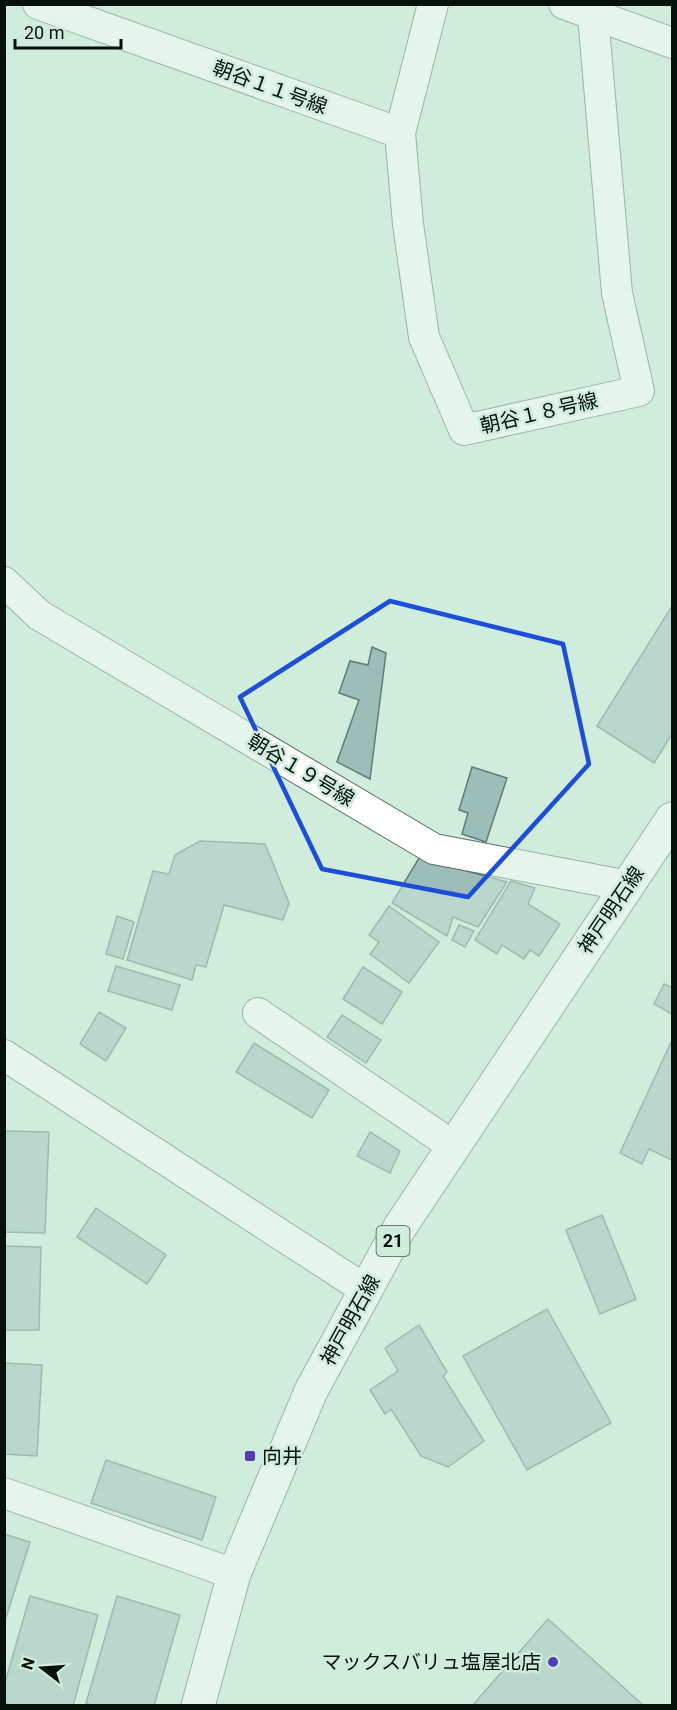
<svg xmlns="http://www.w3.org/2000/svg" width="677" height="1710" font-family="Roboto,'Noto Sans JP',sans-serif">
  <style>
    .building { fill: #9dbdb8; stroke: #5f7d79; stroke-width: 1.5 }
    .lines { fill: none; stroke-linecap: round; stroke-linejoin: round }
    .minor-casing { stroke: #576f62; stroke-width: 32 }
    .primary-casing { stroke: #576f62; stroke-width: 35 }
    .minor { stroke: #fff; stroke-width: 30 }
    .primary { stroke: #fff; stroke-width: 33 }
    .marked { fill: none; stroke: #1d4ed8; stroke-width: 4.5; stroke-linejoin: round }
    .poi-dot { fill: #503cb3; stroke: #d0ecdc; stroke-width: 2 }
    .labels { text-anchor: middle; stroke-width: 5; stroke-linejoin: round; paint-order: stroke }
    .shield { fill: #d0ecdc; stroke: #43534a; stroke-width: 1.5 }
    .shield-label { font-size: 18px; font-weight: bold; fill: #07110c }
    .street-label { font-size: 20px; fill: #07110c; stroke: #d0ecdc }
    .poi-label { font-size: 20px; fill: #07110c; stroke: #d0ecdc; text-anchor: start }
  </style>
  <rect width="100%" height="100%" fill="#d0ecdc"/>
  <g class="building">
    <polygon points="672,606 672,734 654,763 597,726"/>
    <polygon points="372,647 386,653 370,779 337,762 359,700 339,693 350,661 368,665"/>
    <polygon points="472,767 507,778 486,842 462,834 468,813 459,810"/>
    <polygon points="200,841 265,844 289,903 283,920 224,905 206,967 196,965 192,980 127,960 153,871 169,874 175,855"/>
    <polygon points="419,858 507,882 478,927 453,917 447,936 392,903"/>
    <polygon points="511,881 535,888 528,904 560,924 539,956 530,950 524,959 502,945 497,954 475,940"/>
    <polygon points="389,906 439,942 409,983 370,954 379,942 369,935"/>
    <polygon points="117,916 134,922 123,959 106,954"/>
    <polygon points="459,925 474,931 465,947 452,940"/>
    <polygon points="116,966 180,985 172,1010 108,991"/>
    <polygon points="363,967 402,992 382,1024 343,999"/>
    <polygon points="664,984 672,988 672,1014 654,1004"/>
    <polygon points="99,1012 126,1028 106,1061 80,1044"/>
    <polygon points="342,1015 381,1040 366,1063 327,1037"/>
    <polygon points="672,1040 672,1160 649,1149 642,1164 620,1153"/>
    <polygon points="254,1043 329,1090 312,1118 236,1072"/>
    <polygon points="4,1131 49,1132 45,1233 4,1232"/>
    <polygon points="370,1132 400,1151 390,1173 357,1156"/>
    <polygon points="96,1208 166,1255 147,1284 77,1237"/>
    <polygon points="602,1215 636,1299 600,1314 566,1230"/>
    <polygon points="4,1246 41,1247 39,1330 4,1330"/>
    <polygon points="547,1309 611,1423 527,1470 463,1356"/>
    <polygon points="419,1325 447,1372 443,1376 484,1441 448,1467 421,1456 391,1409 385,1414 370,1390 398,1371 385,1348"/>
    <polygon points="4,1363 42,1365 37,1456 4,1454"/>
    <polygon points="106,1460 216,1497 202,1540 91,1503"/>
    <polygon points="4,1534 30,1542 4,1624"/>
    <polygon points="30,1596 98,1615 73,1706 14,1706 4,1703 4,1686"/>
    <polygon points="117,1596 180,1615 154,1706 95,1706 86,1703"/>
    <polygon points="548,1619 644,1706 472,1706"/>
  </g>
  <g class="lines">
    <defs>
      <g id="minor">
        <polyline points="38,4 400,133"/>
        <polyline points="433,4 400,133 408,224 424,337 464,430 639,391 617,293 593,16 596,4"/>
        <polyline points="564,4 672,43"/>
        <polyline points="4,582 39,615 434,849 628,886"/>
        <polyline points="258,1013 453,1146"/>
        <polyline points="4,1055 366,1290"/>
        <polyline points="4,1493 234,1574"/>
      </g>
      <polyline id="primary" points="198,1706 234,1574 311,1391 400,1227 672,819"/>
    </defs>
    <use href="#minor" class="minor-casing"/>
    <use href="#primary" class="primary-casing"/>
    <use href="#minor" class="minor"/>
    <use href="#primary" class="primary"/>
  </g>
  <path d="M0 0H677V1710H0ZM390,601l173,43 26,120 -121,133 -146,-28 -82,-172z" fill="#d0ecdc" fill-opacity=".55" fill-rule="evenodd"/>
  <path class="marked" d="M390,601l173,43 26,120 -121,133 -146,-28 -82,-172z"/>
  <g class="poi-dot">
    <rect x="244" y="1450" width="12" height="12" rx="3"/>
    <circle cx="553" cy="1662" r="6"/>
  </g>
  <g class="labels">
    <rect class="shield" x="376.5" y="1226" width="33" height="30" rx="4.5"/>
    <g class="shield-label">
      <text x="393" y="1247">21</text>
    </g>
    <g class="street-label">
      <text transform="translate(270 87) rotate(20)" y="7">朝谷１１号線</text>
      <text transform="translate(539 413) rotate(-13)" y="7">朝谷１８号線</text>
      <text transform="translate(301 770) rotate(31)" y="7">朝谷１９号線</text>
      <text transform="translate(611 910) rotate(-56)" y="7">神戸明石線</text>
      <text transform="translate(350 1320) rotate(-61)" y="7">神戸明石線</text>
    </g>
    <g class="poi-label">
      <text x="262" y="1463">向井</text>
      <text x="541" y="1669" text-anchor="end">マックスバリュ塩屋北店</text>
    </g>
  </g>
  <rect width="677" height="1710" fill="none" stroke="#07110c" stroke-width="12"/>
  <g transform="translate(42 1668) rotate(287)" stroke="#d0ecdc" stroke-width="4.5" paint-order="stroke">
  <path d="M0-4.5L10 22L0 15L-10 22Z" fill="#07110c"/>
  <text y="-9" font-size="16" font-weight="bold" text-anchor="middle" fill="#07110c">N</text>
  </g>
  <path d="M15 39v9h106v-9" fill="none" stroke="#07110c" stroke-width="3"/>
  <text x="24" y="39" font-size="18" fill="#07110c" stroke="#d0ecdc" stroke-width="4.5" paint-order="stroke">20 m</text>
</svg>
